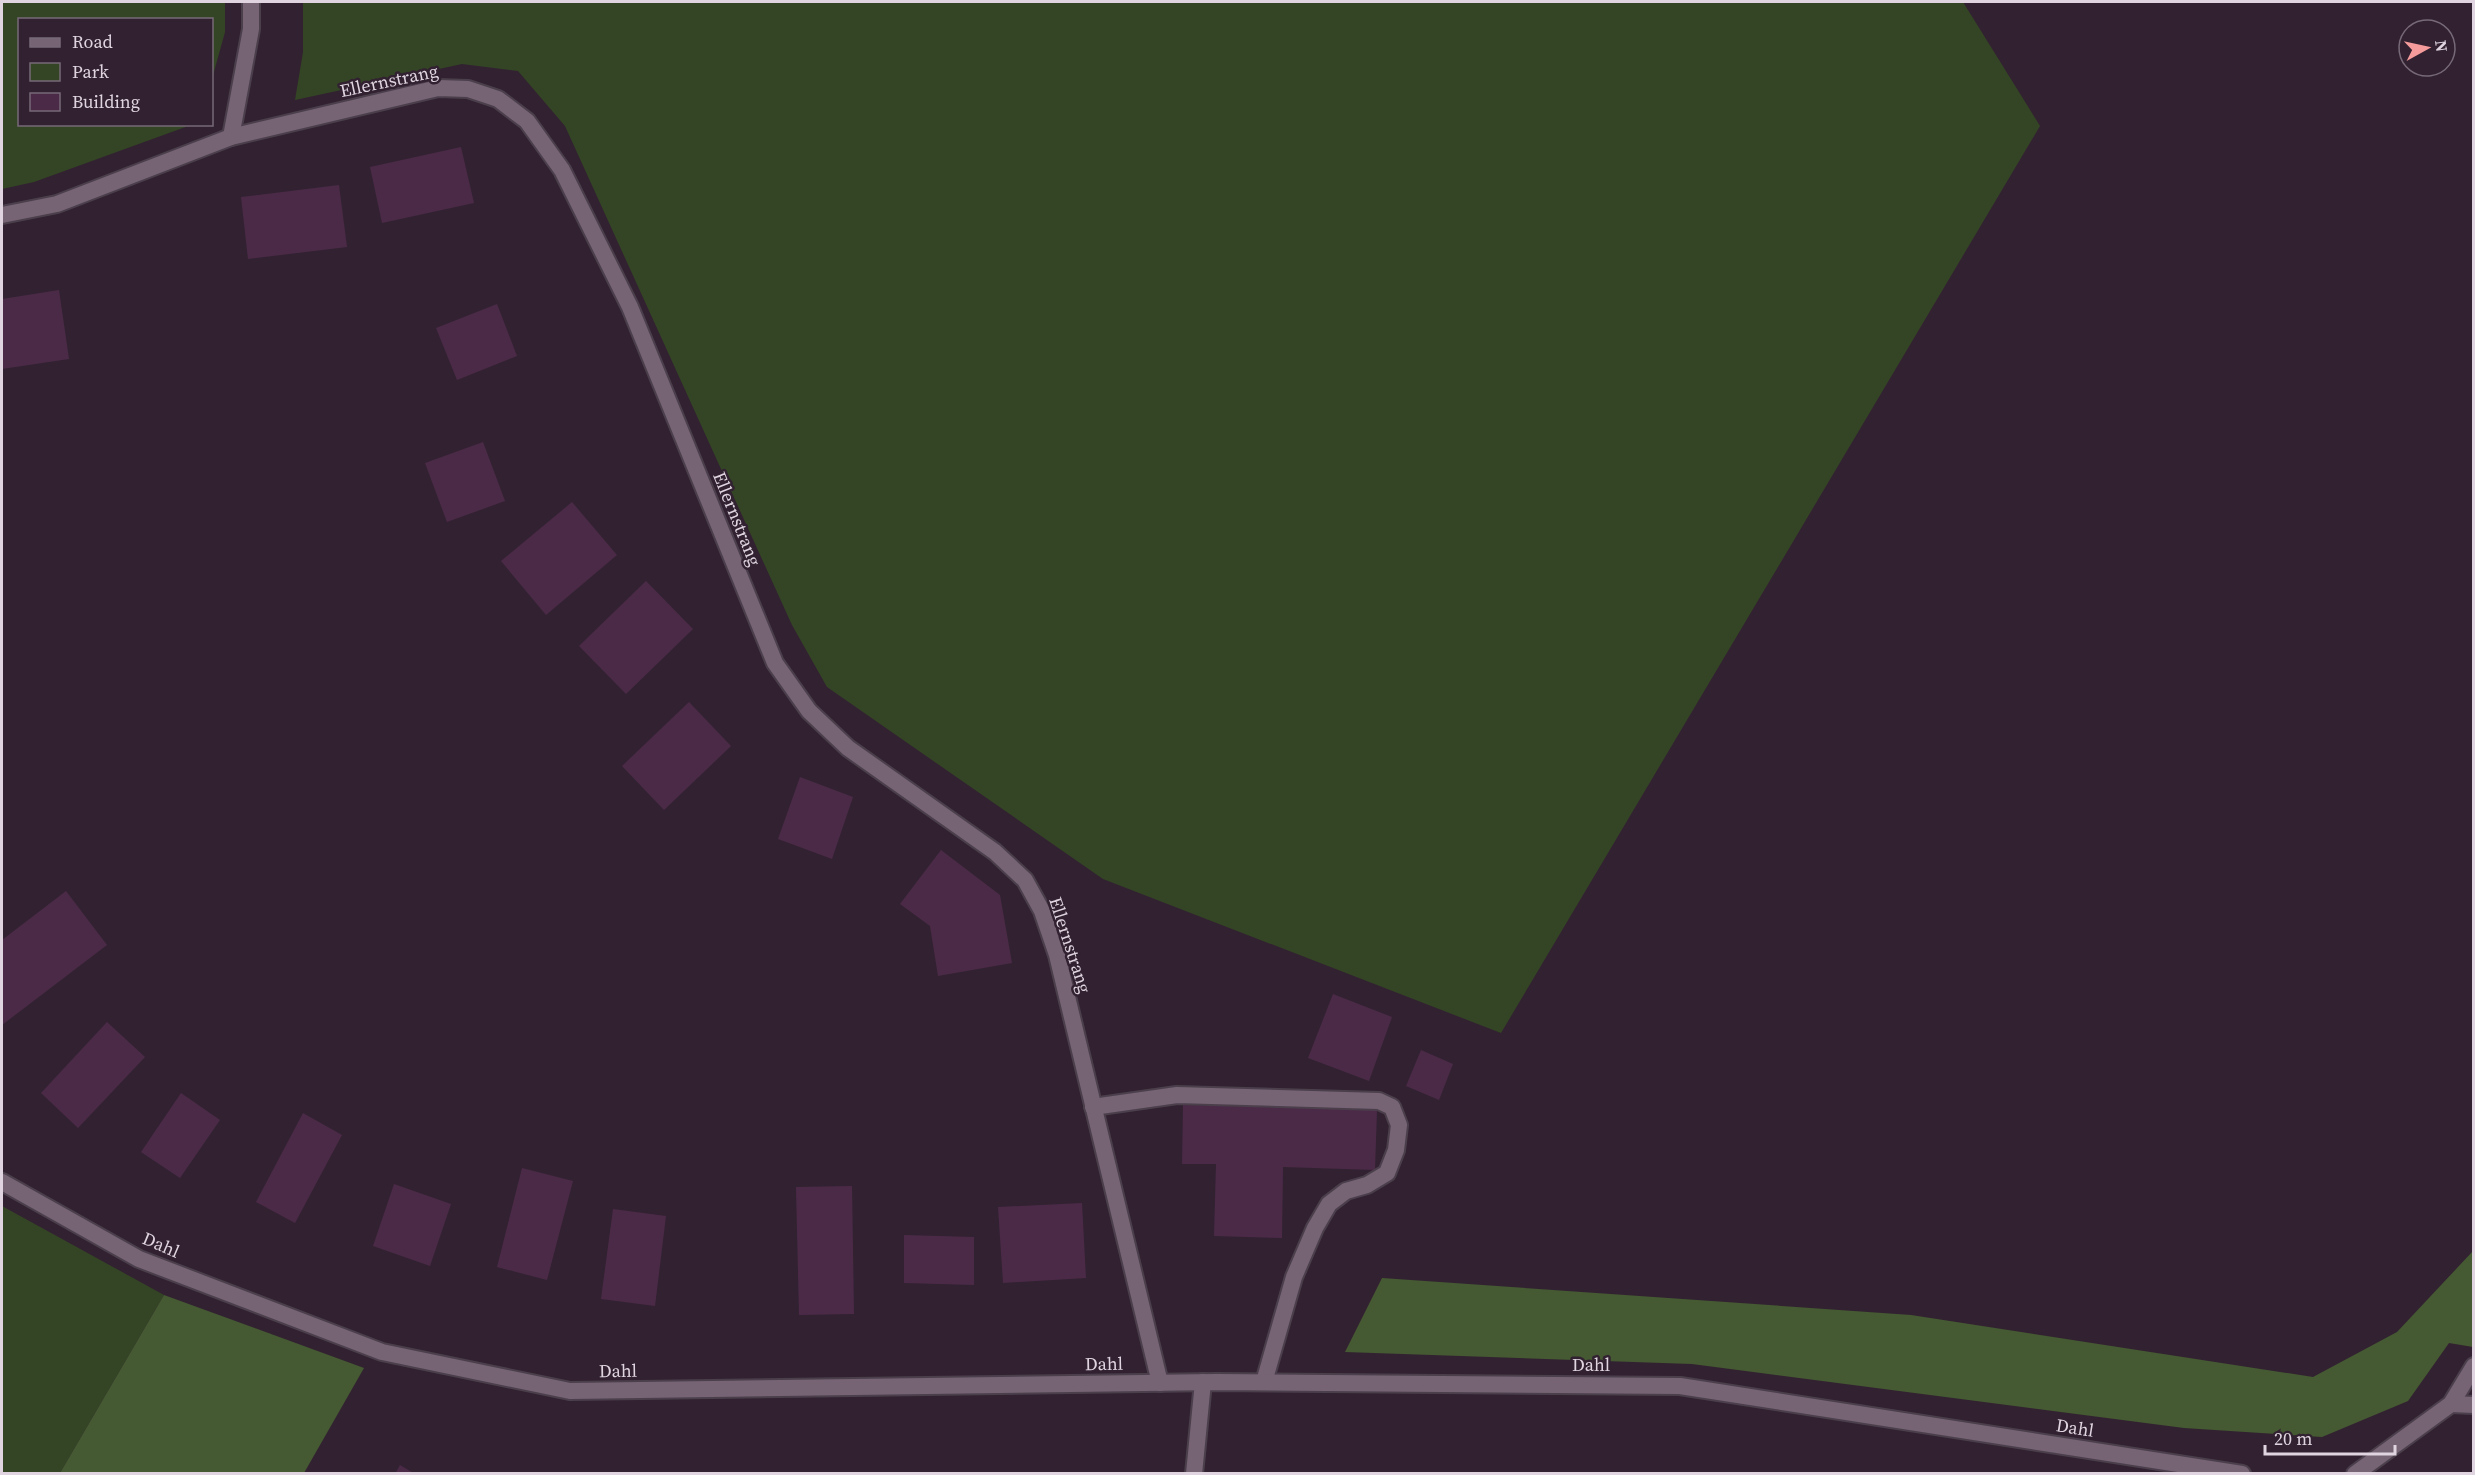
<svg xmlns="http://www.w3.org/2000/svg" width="2475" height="1475" font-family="'Source Serif 4',serif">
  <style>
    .green { fill: #344525 }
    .forest { fill: #455a32 }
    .building { fill: #4b2a48 }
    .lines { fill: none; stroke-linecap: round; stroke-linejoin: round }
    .service-casing { stroke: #4c3f4c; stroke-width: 20 }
    .minor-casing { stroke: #4c3f4c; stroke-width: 20 }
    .service { stroke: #766475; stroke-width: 16 }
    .minor { stroke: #766475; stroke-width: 16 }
    .labels { text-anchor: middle; stroke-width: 5; stroke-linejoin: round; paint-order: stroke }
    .street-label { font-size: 18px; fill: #dfd4df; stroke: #322231 }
  </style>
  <rect width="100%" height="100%" fill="#322231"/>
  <g class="green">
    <polygon points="2,2 225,2 225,32 212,79 212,20 20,20 20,124 191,125 34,182 2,189"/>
    <polygon points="303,2 1963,2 2040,126 1501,1033 1103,879 827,687 792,625 565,126 518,71 462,64 295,100 303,52"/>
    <polygon points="2,1206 164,1295 60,1473 2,1473"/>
  </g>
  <g class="forest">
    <polygon points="2473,1251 2473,1347 2449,1343 2408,1401 2322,1437 2184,1428 1692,1364 1345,1352 1382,1278 1911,1315 2313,1377 2397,1332"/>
    <polygon points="164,1295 364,1368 304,1473 60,1473"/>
  </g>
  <g class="building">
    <polygon points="461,147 474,203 382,223 370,167"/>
    <polygon points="339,185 347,247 248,259 241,197"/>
    <polygon points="59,290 69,359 2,369 2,299"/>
    <polygon points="497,304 517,356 457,380 436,328"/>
    <polygon points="483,442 505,501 447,522 425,463"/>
    <polygon points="572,502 617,555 546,615 501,561"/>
    <polygon points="646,581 693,629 626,694 579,646"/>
    <polygon points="689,702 731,746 664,810 622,766"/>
    <polygon points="800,777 853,797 832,859 778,839"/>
    <polygon points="941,850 1000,895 1012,963 938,976 930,926 900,904"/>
    <polygon points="66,891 107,945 2,1025 2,940"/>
    <polygon points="1333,994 1392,1017 1369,1081 1308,1058"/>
    <polygon points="107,1022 145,1057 78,1128 41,1093"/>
    <polygon points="1421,1050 1453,1064 1439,1100 1406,1086"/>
    <polygon points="181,1093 220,1120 180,1178 141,1152"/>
    <polygon points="1183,1105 1377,1110 1375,1170 1283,1167 1282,1238 1214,1236 1216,1164 1182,1164"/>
    <polygon points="303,1113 342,1135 295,1223 256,1202"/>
    <polygon points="522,1168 573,1181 547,1280 497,1267"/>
    <polygon points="394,1184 451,1204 430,1266 373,1246"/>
    <polygon points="852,1186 854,1314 799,1315 796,1187"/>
    <polygon points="1082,1203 1086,1278 1003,1283 998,1207"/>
    <polygon points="613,1209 666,1216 655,1306 601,1299"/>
    <polygon points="904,1235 974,1237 974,1285 904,1283"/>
    <polygon points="400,1465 415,1474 395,1474"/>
  </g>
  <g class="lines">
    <defs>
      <g id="service">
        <polyline points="1093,1107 1177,1095 1379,1101 1392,1107 1399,1125 1396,1150 1387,1173 1367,1185 1346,1191 1329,1204 1315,1228 1294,1277 1264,1382"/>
        <polyline points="1194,1474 1203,1382"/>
      </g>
      <g id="minor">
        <polyline points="231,137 251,29 251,2"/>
        <polyline points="2,215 57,204 231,137 438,88 468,89 498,99 527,121 562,170 630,307 775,663 809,711 848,748 995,852 1025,880 1042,911 1057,955 1160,1383"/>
        <polyline points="2,1182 139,1259 382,1352 570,1391 1217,1382 1680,1386 2242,1474"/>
        <polyline points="2451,1404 2474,1405"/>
        <polyline points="2355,1474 2451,1404 2474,1366"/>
      </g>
    </defs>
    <use href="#service" class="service-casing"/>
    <use href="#minor" class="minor-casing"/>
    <use href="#service" class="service"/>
    <use href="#minor" class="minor"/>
  </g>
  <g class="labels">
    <g class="street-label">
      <text transform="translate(389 81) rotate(-12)" y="6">Ellernstrang</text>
      <text transform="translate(737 519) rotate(68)" y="6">Ellernstrang</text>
      <text transform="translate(1070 945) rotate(72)" y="6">Ellernstrang</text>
      <text transform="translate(161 1245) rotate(23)" y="6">Dahl</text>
      <text transform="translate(1104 1364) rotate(-1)" y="6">Dahl</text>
      <text x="1591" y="1371">Dahl</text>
      <text transform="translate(618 1371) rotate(-1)" y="6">Dahl</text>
      <text transform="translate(2075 1428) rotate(9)" y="6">Dahl</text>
    </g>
  </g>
  <rect width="2475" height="1475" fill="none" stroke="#dfd4df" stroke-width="6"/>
  <rect x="18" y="18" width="195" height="108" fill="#322231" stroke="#776977" stroke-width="1.5"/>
  <rect x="30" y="38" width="30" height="9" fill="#766475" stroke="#776977" stroke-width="1.5"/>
  <text x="72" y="48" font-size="18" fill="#dfd4df">Road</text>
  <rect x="30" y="63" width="30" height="18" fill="#344525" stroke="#776977" stroke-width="1.5"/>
  <text x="72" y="78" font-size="18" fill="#dfd4df">Park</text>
  <rect x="30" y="93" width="30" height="18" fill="#4b2a48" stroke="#776977" stroke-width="1.5"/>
  <text x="72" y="108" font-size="18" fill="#dfd4df">Building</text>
  <g transform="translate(2427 48) rotate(82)"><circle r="28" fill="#322231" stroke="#776977" stroke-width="1.5"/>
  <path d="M0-4.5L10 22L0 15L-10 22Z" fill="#f59b9b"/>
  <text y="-9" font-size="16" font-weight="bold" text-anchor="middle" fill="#dfd4df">N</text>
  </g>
  <path d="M2265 1445v9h130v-9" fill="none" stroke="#dfd4df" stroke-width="3"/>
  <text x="2274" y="1445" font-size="18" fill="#dfd4df" stroke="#322231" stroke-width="4.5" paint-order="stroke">20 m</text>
</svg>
